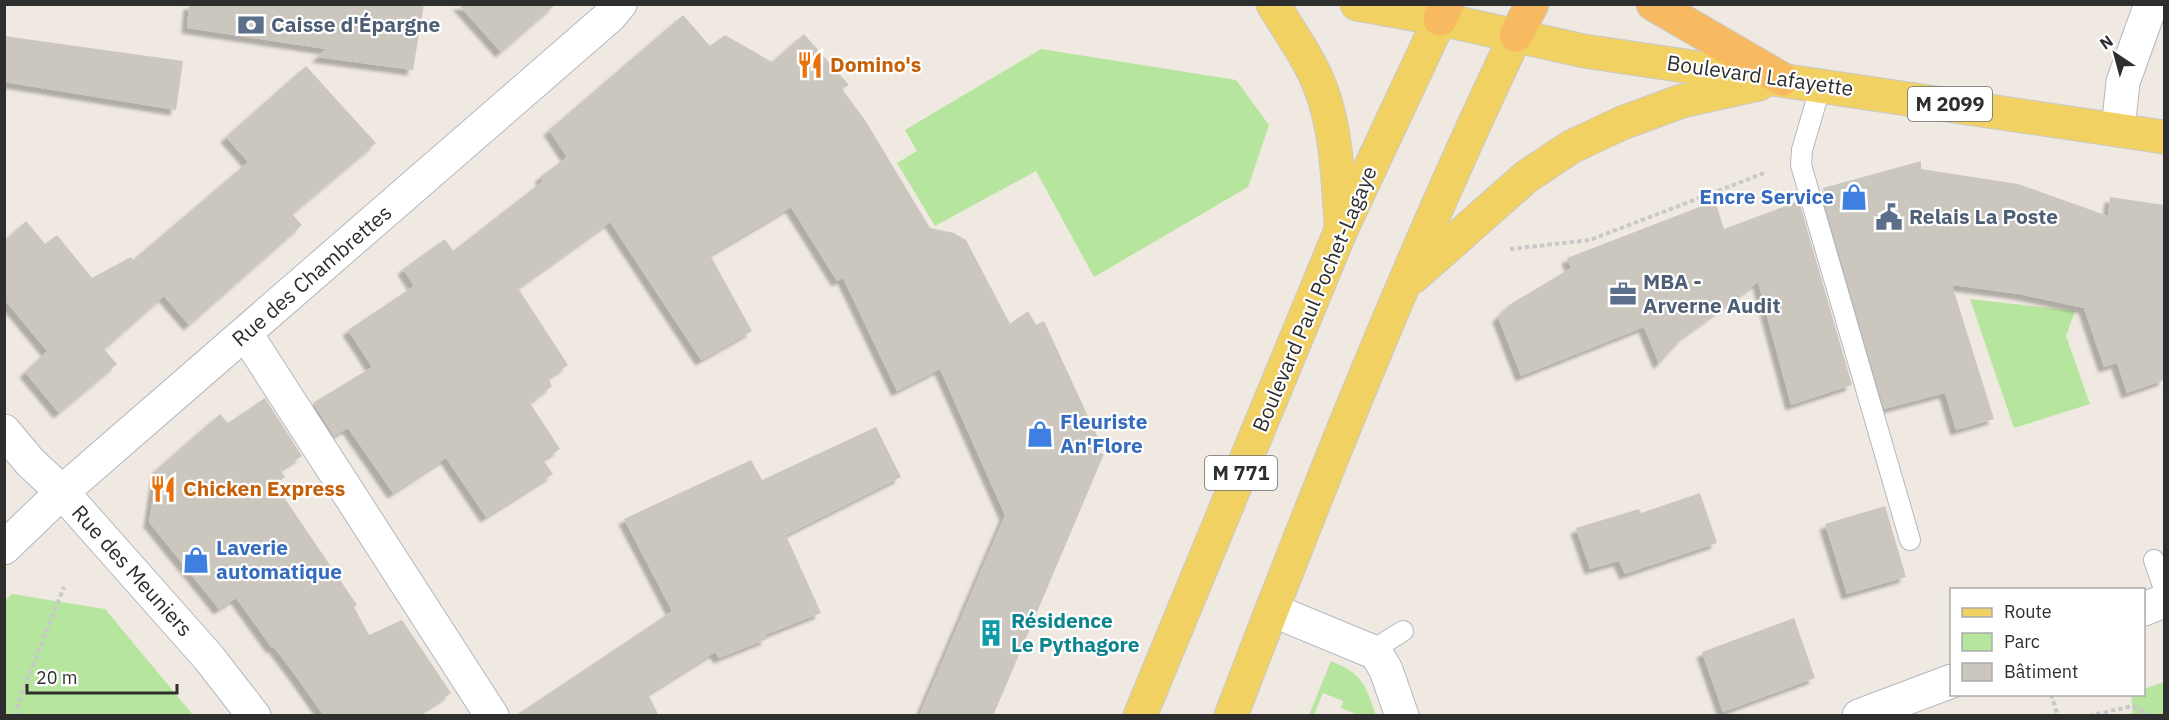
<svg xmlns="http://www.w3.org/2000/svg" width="2169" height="720" font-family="'IBM Plex Sans',sans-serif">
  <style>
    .green { fill: #b6e59e }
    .building { fill: #cbc7bf; filter: url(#shadow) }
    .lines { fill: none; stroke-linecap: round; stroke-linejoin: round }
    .service-casing { stroke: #b4b7c1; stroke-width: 22 }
    .minor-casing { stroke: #b4b7c1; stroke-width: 35 }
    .secondary-casing { stroke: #b4b7c1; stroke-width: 35 }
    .primary-casing { stroke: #c9c9c9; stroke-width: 35 }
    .trunk-casing { stroke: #c9c9c9; stroke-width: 35 }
    .path { stroke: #c9c9c9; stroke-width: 4; stroke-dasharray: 4.5 3; stroke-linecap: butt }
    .service { stroke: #fff; stroke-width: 20 }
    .minor { stroke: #fff; stroke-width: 33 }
    .secondary { stroke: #fff; stroke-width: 33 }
    .primary { stroke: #f2d163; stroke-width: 33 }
    .trunk { stroke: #f8ba60; stroke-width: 33 }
    .labels { text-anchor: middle; stroke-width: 4.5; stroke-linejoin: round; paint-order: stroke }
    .shield { fill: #fff; stroke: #6d6d6d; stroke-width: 1.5 }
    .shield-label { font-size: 20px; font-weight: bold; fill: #2e2e2e }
    .service-label { font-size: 21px; font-weight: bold; fill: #4e5e75; stroke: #fff; text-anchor: start }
    .food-label { font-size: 21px; font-weight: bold; fill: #c56008; stroke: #fff; text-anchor: start }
    .street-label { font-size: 21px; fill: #2e2e2e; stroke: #fff }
    .shop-label { font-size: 21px; font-weight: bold; fill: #366cbe; stroke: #fff; text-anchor: start }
    .culture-label { font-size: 21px; font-weight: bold; fill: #0d838f; stroke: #fff; text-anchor: start }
  </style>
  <defs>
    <filter id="shadow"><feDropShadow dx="-5.5" dy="5.5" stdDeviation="1.5" flood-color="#0004"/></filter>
  </defs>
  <rect width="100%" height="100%" fill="#efe9e1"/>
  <g class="green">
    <polygon points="1041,49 1236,80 1269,125 1248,187 1094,277 1036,171 935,226 897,163 917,151 905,130"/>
    <polygon points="1970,299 2075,311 2066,336 2090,404 2014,428"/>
    <polygon points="12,594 105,609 193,715 5,715 5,601"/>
    <path d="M1331,661c33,14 33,22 45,54h-17l-18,-7 2,-7 -20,-8 -9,22h-5z"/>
    <polygon points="2164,682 2164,715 2121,715 2133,713 2131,695 2144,694 2144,689"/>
  </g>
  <g class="building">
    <polygon points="189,4 424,4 413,70 317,57 326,49 187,28"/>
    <polygon points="458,4 556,4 501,52"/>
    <polygon points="683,15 710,46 725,35 772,62 804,34 849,85 842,89 865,120 930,228 954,233 966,240 1010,324 1028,311 1036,325 1044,321 1098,438 1093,451 1104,454 993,716 919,716 1005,515 940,369 897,391 843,278 837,281 791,207 710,255 752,331 701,360 610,222 518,288 568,365 548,378 552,386 530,403 560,449 543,460 553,474 486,517 446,458 393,493 348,428 334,436 313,403 372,367 348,330 414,286 403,269 445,239 453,251 543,181 540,177 567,157 549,130"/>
    <polygon points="4,36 183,61 176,110 4,82"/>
    <polygon points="306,66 376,143 292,214 302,225 189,325 164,296 104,349 117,364 59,413 25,372 47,351 4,299 4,241 26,221 45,244 57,235 92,278 131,257 133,260 248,162 226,137"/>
    <polygon points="1921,161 1921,169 2018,184 2108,216 2110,197 2164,205 2164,380 2127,393 2117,363 2104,367 2084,308 2019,294 1952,285 1994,419 1956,430 1945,393 1884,409 1821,192 1824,191 1823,188"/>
    <polygon points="1715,201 1724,229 1799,201 1852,385 1791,405 1758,282 1684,336 1659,364 1644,327 1521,376 1498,317 1509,305 1571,268 1567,258"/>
    <polygon points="265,398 302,456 280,470 285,477 275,484 357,605 354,607 369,635 402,620 451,693 416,716 324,716 295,675 274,647 272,648 236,598 219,609 149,522 157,469 220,414 228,423"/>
    <polygon points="876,427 901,477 786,535 821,613 765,635 767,639 719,658 715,652 648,694 659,716 515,716 672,611 624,519 751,460 762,480"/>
    <polygon points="1700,493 1717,543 1625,574 1619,561 1590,569 1576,528 1639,509 1641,513"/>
    <polygon points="1885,506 1906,577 1847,594 1825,524"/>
    <polygon points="1794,618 1815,678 1723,712 1702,652"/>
  </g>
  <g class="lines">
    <defs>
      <g id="service">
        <polyline points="1821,85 1802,150 1801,165 1910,540"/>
        <polyline points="2154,560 2164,589"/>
        <polyline points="1371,651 1403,631"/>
      </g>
      <g id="minor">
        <polyline points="2118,130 2123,82 2151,4"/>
        <polyline points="246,334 492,716"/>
        <polyline points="4,548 62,492 610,16 620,4"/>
        <polyline points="2144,609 2164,601"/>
        <polyline points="1272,610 1376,653 1386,670 1402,716"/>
        <polyline points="1859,716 1952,681"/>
      </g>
      <polyline id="secondary" points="4,431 30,462 62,492 209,658 254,716"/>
      <g id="primary">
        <path d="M1273,4c16,27 37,55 48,85 16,43 17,91 20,136"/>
        <polyline points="1357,4 1440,19 1584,51 2164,137"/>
        <polyline points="1413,277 1526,177 1571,147 1622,123 1682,101 1759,84"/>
        <polyline points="1140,716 1341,230 1440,19"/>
        <path d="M1231,716c88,-230 179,-459 285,-681"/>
      </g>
      <g id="trunk">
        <polyline points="1653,4 1782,79"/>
        <polyline points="1440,19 1447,4"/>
        <polyline points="1516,35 1532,4"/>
      </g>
    </defs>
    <use href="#service" class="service-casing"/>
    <use href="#minor" class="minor-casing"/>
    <use href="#secondary" class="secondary-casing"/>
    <use href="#primary" class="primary-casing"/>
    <use href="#trunk" class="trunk-casing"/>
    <g class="path">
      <polyline points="1510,249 1590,240 1762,174 1764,171"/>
      <polyline points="2051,694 2058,716"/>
      <polyline points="16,716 18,703 64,587"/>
      <polyline points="2089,716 2132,706 2151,716"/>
    </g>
    <use href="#service" class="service"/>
    <use href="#minor" class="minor"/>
    <use href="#secondary" class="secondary"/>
    <use href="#primary" class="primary"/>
    <use href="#trunk" class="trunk"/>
  </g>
  <defs>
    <symbol id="bank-bare" viewBox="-9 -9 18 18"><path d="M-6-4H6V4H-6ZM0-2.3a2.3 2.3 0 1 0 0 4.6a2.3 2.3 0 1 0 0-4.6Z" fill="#5c6f8a" stroke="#fff" stroke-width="2.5" paint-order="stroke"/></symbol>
    <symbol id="restaurant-bare" viewBox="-9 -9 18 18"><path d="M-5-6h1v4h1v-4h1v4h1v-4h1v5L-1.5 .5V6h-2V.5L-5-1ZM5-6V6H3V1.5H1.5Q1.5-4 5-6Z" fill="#e8710a" stroke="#fff" stroke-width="2.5" paint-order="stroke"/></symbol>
    <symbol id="shop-bare" viewBox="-9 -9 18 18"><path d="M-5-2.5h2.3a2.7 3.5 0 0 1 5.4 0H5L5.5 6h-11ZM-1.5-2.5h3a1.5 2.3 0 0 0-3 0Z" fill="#3f7fe0" stroke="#fff" stroke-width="2.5" paint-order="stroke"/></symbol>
    <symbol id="civic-bare" viewBox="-9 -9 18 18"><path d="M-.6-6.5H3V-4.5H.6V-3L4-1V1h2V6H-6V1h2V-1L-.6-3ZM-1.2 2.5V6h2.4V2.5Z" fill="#5c6f8a" stroke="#fff" stroke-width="2.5" paint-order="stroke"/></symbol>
    <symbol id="office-bare" viewBox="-9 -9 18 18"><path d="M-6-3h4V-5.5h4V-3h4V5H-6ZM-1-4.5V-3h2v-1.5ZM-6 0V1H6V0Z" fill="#5c6f8a" stroke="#fff" stroke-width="2.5" paint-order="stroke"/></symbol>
    <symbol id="building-bare" viewBox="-9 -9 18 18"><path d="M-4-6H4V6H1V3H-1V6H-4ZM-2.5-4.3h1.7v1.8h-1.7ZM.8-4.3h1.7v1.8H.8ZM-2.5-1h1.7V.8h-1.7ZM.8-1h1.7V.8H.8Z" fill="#0f9aa8" stroke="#fff" stroke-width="2.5" paint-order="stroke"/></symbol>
  </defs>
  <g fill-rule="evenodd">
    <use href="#bank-bare" x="232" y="6" width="38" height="38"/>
    <use href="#restaurant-bare" x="791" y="46" width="38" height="38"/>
    <use href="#shop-bare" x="1835" y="178" width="38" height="38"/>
    <use href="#civic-bare" x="1870" y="198" width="38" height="38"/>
    <use href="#office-bare" x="1604" y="275" width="38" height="38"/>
    <use href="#shop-bare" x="1021" y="415" width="38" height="38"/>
    <use href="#restaurant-bare" x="144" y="470" width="38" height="38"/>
    <use href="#shop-bare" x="177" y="541" width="38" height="38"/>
    <use href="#building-bare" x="972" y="614" width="38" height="38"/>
  </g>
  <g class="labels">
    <g class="shield">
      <rect x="1908" y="87" width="84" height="34" rx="4.5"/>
      <rect x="1205" y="456" width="72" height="34" rx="4.5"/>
    </g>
    <g class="shield-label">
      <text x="1950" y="111">M 2099</text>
      <text x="1241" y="480">M 771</text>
    </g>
    <g class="service-label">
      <text x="271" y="32">Caisse d'Épargne</text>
      <text x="1909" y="224">Relais La Poste</text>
      <text x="1643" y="289">MBA -<tspan x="1643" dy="24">Arverne Audit</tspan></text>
    </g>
    <g class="food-label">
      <text x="830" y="72">Domino's</text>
      <text x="183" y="496">Chicken Express</text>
    </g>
    <g class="street-label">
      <text transform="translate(1760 76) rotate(8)" y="7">Boulevard Lafayette</text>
      <text transform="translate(312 276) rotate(-41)" y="7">Rue des Chambrettes</text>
      <text transform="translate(1315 299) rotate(-67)" y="7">Boulevard Paul Pochet-Lagaye</text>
      <text transform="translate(132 571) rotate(48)" y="7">Rue des Meuniers</text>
    </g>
    <g class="shop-label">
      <text x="1834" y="204" text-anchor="end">Encre Service</text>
      <text x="1060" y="429">Fleuriste<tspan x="1060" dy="24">An'Flore</tspan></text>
      <text x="216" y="555">Laverie<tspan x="216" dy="24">automatique</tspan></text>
    </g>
    <g class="culture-label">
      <text x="1011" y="628">Résidence<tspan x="1011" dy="24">Le Pythagore</tspan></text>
    </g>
  </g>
  <rect width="2169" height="720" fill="none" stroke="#2e2e2e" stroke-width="12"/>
  <rect x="1950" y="588" width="195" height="108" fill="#ffffff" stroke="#ababab" stroke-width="1.5"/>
  <rect x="1962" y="608" width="30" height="9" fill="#f2d163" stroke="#ababab" stroke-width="1.5"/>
  <text x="2004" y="618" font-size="18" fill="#2e2e2e">Route</text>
  <rect x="1962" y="633" width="30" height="18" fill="#b6e59e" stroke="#ababab" stroke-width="1.5"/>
  <text x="2004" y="648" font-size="18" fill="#2e2e2e">Parc</text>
  <rect x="1962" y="663" width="30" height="18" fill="#cbc7bf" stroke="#ababab" stroke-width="1.5"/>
  <text x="2004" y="678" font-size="18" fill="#2e2e2e">Bâtiment</text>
  <g transform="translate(2115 54) rotate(324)" stroke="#ffffff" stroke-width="4.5" paint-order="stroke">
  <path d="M0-4.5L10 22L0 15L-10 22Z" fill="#2e2e2e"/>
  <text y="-9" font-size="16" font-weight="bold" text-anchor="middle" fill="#2e2e2e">N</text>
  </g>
  <path d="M27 684v9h150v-9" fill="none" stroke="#2e2e2e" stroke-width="3"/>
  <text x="36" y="684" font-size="18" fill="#2e2e2e" stroke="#ffffff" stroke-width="4.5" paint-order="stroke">20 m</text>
</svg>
